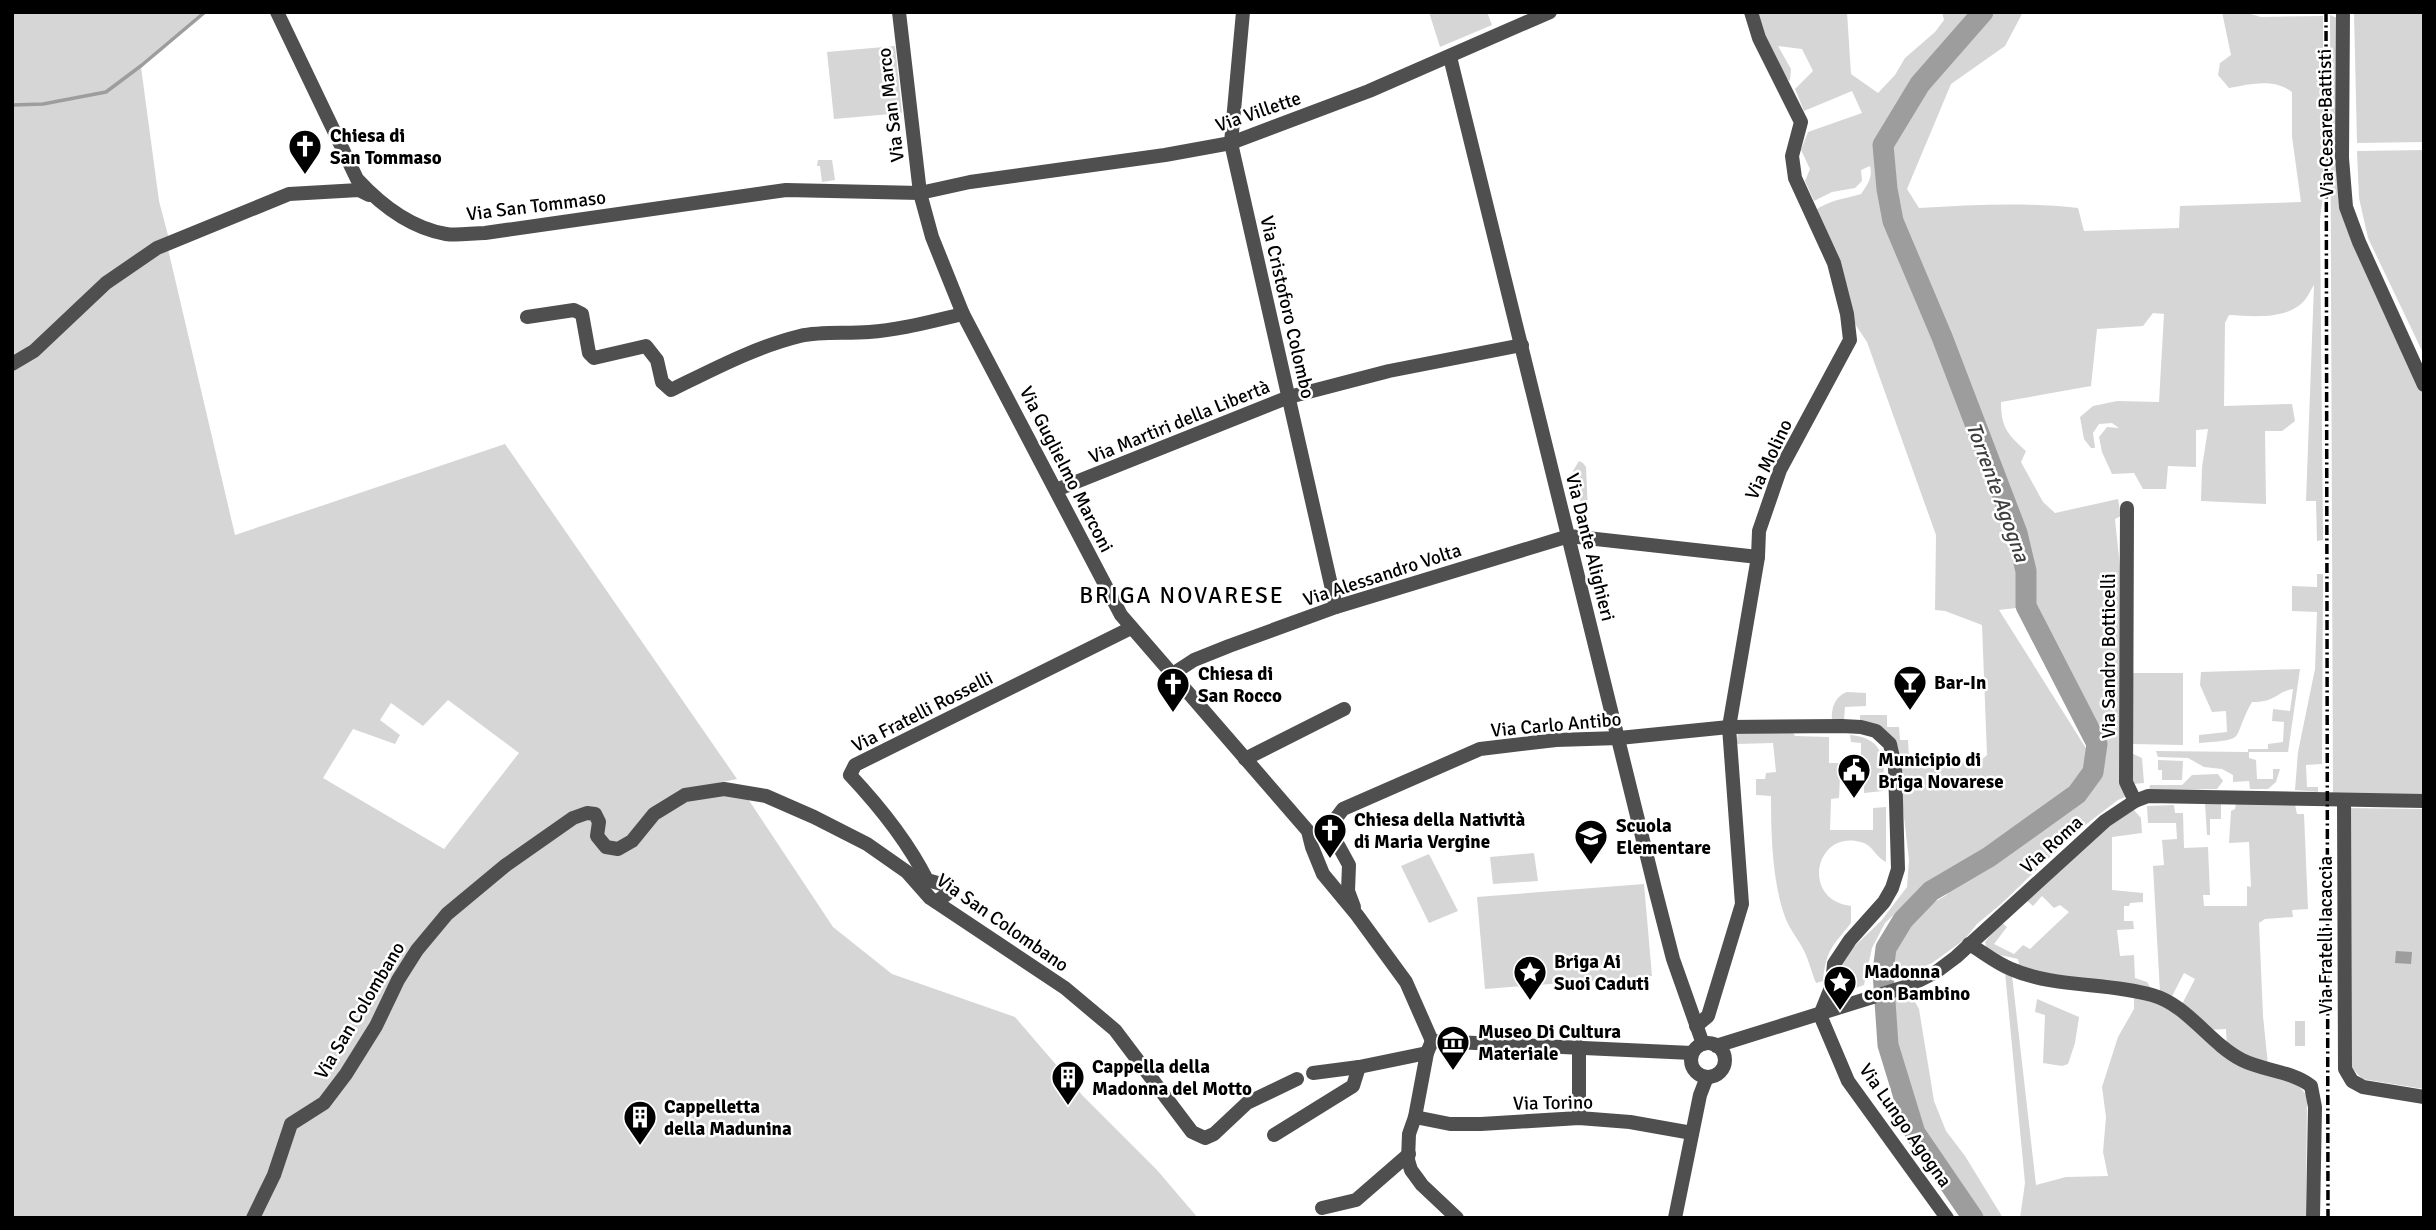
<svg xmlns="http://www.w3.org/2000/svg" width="2436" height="1230" font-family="Signika,sans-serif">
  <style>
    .green { fill: #d6d6d6; fill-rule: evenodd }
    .water { fill: #9d9d9d }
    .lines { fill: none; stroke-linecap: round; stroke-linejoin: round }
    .stream { stroke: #9d9d9d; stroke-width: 3.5 }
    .river { stroke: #9d9d9d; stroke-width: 21 }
    .minor { stroke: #4f4f4f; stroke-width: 14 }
    .rail { stroke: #000; stroke-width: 3.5; stroke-dasharray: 10 3.5 2 3.5; stroke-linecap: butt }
    .labels { text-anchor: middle; stroke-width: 5; stroke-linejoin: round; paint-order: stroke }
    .street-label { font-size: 19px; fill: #000; stroke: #fff }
    .poi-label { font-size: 19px; font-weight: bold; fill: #000; stroke: #fff; text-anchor: start }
    .water-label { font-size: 21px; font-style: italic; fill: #3e3e3e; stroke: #fff }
    .quarter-label { font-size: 23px; letter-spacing: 2px; fill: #000; stroke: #fff }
  </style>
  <rect width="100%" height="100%" fill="#fff"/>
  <g class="green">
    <polygon points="12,12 203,12 141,67 159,201 170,243 12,361"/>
    <polygon points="1429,12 1487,12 1492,25 1440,47"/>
    <path d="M1755,12h92l4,62 27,19 17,-18 10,-17 30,-26 9,-12 -2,-8h33l-61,67 -27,48 -6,18 9,77 49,117 76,195 9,37v36l-25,3 90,143 -6,27 -29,25 -66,48 -41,19 -41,31 -21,20 -13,25 -8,37 -30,10 6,-35 41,-39 26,-34 2,-27 -13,-111 -36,-28v-6h27v12h12l1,13h8l1,19 70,3 8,-7 -5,-130 -37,-14 -10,-1 1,-75 -69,-193 -18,-27 -35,-104c18,-12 27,-11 47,-17 6,-9 12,-16 9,-28l-9,4 1,11 -7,7 -23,4 -18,9 -9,-20 5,-12 -9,-19 7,-18 54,-19 -10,-22 -48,20 -9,-22 18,-18 -11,-22 -24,-3 13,23 -1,12 -8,-6z"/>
    <path d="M1985,12h38l-18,34 -54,38 -44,105 12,19c53,-3 106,-6 159,0l6,23 95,-3 1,-22 121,-4 -9,-65v-45c-18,-14 -41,-8 -63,-4l-11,-13 2,-12 11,-8 -9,-43h22l17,5 62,-1v179l-3,24 3,321 -6,1 -1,-40h-10l8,-216c-4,6 -7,14 -13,19 -19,16 -50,12 -72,11l-4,8 -1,83 68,-2 3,17 -13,10h-17l1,73 -65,-3 1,-34 6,-38 -12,1v37l-28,-1 -2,23h-23l-9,-16 -22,1 -10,-22 -3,-15 8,-10 12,1 -7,-5 -13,1 -6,9 2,15h-4l-7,-9 -4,-22 13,-11 24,-5 42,1 5,-88 -11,-1 -10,13 -46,3 -6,57 -90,16c0,25 6,32 25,49l-5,11 22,40 12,11 63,-14 3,17 -6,3 5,48 7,229 -9,4 -42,32 -75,72 -24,20 -13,16 -32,23 -33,15 -6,-1v-20l12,-30 12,-15 28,-16 31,-28 103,-73 16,-23 3,-28 -69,-139 -1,-35 -9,-37 -76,-197 -49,-116 -5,-30 -5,-45 38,-61z"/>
    <polygon points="2354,12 2424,12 2424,142 2357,143"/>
    <polygon points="2330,15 2337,18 2337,160 2396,331 2424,397 2424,798 2333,798"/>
    <polygon points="895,46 902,113 834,119 827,52"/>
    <polygon points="2424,150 2424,355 2368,238 2359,198 2357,151"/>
    <polygon points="818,160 832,160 835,180 822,182 820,166 817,166"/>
    <path d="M168,249l67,286 270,-91 232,335 -52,11 -31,23 -37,34 -10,-1c-8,-11 -5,-21 -11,-33l-9,-1 -28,9 -76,57 4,8c21,-16 82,-73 107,-70l3,6 -2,15 10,12c33,4 50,-39 81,-50 13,-6 45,-4 60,-3l87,131 59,47 123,43 68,79 74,74 41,48h-1186v-852l23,-13 71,-69zM448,700l71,53 -75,96 -121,-71 30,-49 42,15 5,-9 -20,-15 11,-17 32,23z"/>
    <polygon points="1579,461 1583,463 1586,467 1588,512 1586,515 1583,513 1573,471"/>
    <polygon points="2317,574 2323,574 2322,764 2306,765 2307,787 2318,787 2318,792 2295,790 2298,752 2315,669 2317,612 2292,611 2292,586 2317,587"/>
    <path d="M2300,669l-12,83h-39v6l7,2 1,19h16v-10h7l-4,13 -8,7h-18l-1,-8 -16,1v-7l-11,-6 -18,-2 -16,-9 -30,-1 -2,-6 92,1v-3h20v-5l15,-2 1,-20 -12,-1 1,-12 17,2 3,-22c-18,3 -16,13 -41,13 -22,39 -2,37 -53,41v-8l28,-3 -1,-21 -14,1 -12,-27 1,-13z"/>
    <polygon points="2133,673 2183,673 2183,745 2132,744"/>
    <path d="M1847,692l19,1v13l-21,1 -1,13h-12c-1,-12 3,-24 15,-28z"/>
    <path d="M1793,732l2,4 34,1v26h32v-20l-10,-1 -1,-7c36,3 35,27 33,56l-19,2v-15l-24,-1 -1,21 -8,1 -1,31h43v-22l13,-1v55c-10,-4 -13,-17 -25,-20 -46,-13 -61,58 -10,64v17c-18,23 -25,26 -28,58l-7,2c-5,-12 -8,-26 -14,-36 -6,-11 -14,-20 -18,-33 -12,-35 -13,-81 -13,-118l-15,-1v-16h9l1,-6 10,-1 -3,-29 -37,1 2,-10z"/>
    <polygon points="2129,752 2142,758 2144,783 2132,784"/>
    <polygon points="2158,760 2183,761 2182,780 2162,780 2162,770 2158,770"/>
    <polygon points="2218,774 2223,781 2217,789 2149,790 2150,785 2182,785 2192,775"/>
    <polygon points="2205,803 2221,804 2221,819 2210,819 2210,835 2207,835"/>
    <polygon points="2236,803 2295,805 2297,814 2304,814 2308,909 2292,910 2293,917 2265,919 2259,923 2263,1016 2268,1065 2227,1048 2226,1029 2207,1030 2181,1006 2195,979 2184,973 2170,1000 2160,993 2153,866 2164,865 2162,840 2177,839 2176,823 2148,823 2147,806 2174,805 2175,813 2183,813 2184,848 2208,847 2210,895 2203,895 2204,906 2247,906 2247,886 2251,887 2249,842 2229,843 2231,811 2235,809"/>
    <polygon points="2348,808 2424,809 2424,1089 2362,1079 2352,1068"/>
    <polygon points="2134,810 2141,818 2142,833 2112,837 2112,890 2143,893 2143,902 2130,903 2129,906 2124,906 2124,921 2133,921 2134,929 2117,930 2120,956 2134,955 2135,978 2147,982 2150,987 2020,970 2018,959 2000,955 1986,947 1985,942 2001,922 2007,927 1994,944 2014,954 2023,945 2030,949 2069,912 2060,905 2054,908 2042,896 2033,906 2024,898 2081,845"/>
    <polygon points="1534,853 1538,881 1493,884 1490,857"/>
    <polygon points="1429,854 1458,911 1429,923 1401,866"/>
    <polygon points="1644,884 1652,976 1485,989 1477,897"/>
    <polygon points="2005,972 2012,975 2036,1185 2066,1177 2108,1176 2103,1152 2106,1117 2102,1087 2118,1037 2134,1009 2134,996 2154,997 2227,1056 2295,1081 2307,1096 2306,1218 2020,1218 2025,1183"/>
    <polygon points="1909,991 1919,1009 1934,1101 1946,1131 1965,1156 2003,1218 1978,1218 1922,1131 1884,999"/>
    <polygon points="2037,999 2079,1017 2075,1043 2068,1064 2062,1066 2043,1063 2045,1015 2035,1012"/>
    <rect x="2295" y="1021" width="10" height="25"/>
  </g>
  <polygon class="water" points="2396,951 2412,952 2411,964 2395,963"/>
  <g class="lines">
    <polyline class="stream" points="12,105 43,104 106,92 142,65 205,12"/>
    <polyline class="river" points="1973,1218 1915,1133 1888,1045 1883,972 1886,948 1903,920 1931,891 1989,857 2077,794 2093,772 2097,744 2026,606 2026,571 2017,533 1942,337 1893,221 1887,189 1883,145 1920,84 1983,12"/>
    <g class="minor">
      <path d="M277,12l80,167c23,25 54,49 89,55 12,2 26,-1 39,-1l301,-43 134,3 50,-11 195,-27 66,-12 138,-52 181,-79"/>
      <polyline points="899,12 920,193 932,237 963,314 1121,615 1308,831 1312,847 1323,874 1357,915 1406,982 1432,1041"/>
      <polyline points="1243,12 1231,143 1336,607"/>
      <polyline points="2343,12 2342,158 2346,207 2359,242 2424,385"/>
      <polyline points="1450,57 1655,889 1673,959 1703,1044"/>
      <path d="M527,317l47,-7 8,4 7,39 5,5 52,-12 11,14 5,22 9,8c41,-20 84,-43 129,-54 22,-5 46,-2 69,-4 32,-2 63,-11 94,-18"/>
      <polyline points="12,364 34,351 106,283 157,248 289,194 359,190 369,195"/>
      <polyline points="1056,490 1289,397 1389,371 1522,345"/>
      <polyline points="2127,508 2126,782 2135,801"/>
      <polyline points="1171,675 1194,660 1229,646 1336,607 1569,536 1758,557"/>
      <polyline points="1245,759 1344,709"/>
      <polyline points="2344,801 2345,1069 2352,1081 2363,1087 2424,1097"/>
      <polyline points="1318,832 1325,833 1337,843 1349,865 1348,891 1354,907"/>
      <polyline points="1325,833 1343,809 1480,749 1556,740 1619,738 1729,727 1842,726 1861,727 1876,731 1890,744 1895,767 1898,869 1892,888 1884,902 1850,940 1834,964 1832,985 1820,1015 1848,1081 1947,1218"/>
      <path d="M936,902l11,-8 -2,-9 -18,-5c-20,-40 -47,-73 -77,-105l5,-10 276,-137"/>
      <path d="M1969,944c14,8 27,19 42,25 43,19 95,13 141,26 36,10 57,48 90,65 22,11 50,11 69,26l4,21 -2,111"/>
      <polyline points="1696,1026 1708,1016 1742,904 1729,727 1758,557 1759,531 1780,470 1850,340 1847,314 1834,263 1795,178 1792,156 1801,122 1759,38 1751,12"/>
      <polyline points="1432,1041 1692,1053"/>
      <polyline points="1432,1041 1427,1053 1415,1117 1409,1134 1408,1160 1411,1170 1422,1185 1457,1218"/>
      <circle cx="1708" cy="1060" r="17"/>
      <polyline points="1716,1046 1908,986 1936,972 1956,957 2105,821 2135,801 2148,796 2424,801"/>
      <polyline points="1579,1047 1579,1118"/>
      <polyline points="1313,1073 1359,1067 1427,1053"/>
      <polyline points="1415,1117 1450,1124 1481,1124 1579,1118 1630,1122 1692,1133"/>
      <polyline points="1274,1135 1353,1086 1359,1067"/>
      <polyline points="1322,1208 1356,1200 1409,1154"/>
      <polyline points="253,1218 274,1175 291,1124 324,1103 346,1074 376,1026 398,980 417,950 447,914 506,865 573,818 587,813 595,814 599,822 597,836 606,847 618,849 632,841 654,814 685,795 724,789 766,796 814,817 867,844 907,872 930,898 1065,988 1115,1030 1192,1132 1205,1138 1214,1134 1247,1103 1297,1079"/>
      <polyline points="1675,1218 1700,1095 1707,1077"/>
    </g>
    <polyline class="rail" points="2326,12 2328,1218"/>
  </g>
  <defs>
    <symbol id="church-pin" viewBox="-11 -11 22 30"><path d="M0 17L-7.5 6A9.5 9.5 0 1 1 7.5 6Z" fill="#000" stroke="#fff"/><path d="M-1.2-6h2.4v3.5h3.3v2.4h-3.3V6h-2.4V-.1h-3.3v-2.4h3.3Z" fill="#fff"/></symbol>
    <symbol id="bar-pin" viewBox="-11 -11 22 30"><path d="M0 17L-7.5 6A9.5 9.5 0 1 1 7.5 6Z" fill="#000" stroke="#fff"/><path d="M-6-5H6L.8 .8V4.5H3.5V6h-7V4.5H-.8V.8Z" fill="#fff"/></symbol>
    <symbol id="civic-pin" viewBox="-11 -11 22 30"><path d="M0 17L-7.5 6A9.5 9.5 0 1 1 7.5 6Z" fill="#000" stroke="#fff"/><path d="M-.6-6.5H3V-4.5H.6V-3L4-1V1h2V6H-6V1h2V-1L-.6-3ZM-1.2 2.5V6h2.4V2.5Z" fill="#fff"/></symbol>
    <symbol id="school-pin" viewBox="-11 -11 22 30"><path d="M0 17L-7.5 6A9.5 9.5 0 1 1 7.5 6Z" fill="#000" stroke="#fff"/><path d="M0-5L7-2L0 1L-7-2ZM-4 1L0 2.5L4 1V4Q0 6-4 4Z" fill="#fff"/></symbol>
    <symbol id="sight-pin" viewBox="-11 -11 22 30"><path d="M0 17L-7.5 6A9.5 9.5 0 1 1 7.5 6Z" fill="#000" stroke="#fff"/><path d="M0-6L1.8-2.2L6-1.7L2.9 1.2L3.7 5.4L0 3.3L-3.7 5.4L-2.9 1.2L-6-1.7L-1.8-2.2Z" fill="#fff"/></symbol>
    <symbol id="museum-pin" viewBox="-11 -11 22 30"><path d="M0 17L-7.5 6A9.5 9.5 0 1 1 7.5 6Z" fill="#000" stroke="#fff"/><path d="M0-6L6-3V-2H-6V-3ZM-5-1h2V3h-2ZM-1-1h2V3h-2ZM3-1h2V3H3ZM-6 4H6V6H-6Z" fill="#fff"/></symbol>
    <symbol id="building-pin" viewBox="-11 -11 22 30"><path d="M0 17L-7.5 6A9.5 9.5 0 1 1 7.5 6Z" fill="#000" stroke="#fff"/><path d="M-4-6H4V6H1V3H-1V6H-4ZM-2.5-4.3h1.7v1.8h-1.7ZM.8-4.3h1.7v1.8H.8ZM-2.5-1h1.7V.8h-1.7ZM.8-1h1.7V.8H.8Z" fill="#fff"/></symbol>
  </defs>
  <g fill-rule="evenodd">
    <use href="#church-pin" x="286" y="127" width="38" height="52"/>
    <use href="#bar-pin" x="1891" y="663" width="38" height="52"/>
    <use href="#church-pin" x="1154" y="665" width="38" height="52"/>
    <use href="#civic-pin" x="1835" y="751" width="38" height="52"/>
    <use href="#church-pin" x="1311" y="811" width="38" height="52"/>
    <use href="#school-pin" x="1572" y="817" width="38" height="52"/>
    <use href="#sight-pin" x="1511" y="953" width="38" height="52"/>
    <use href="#sight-pin" x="1821" y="963" width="38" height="52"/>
    <use href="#museum-pin" x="1434" y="1023" width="38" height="52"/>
    <use href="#building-pin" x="1049" y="1058" width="38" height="52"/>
    <use href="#building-pin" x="621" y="1098" width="38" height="52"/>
  </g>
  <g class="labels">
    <g class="street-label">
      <text transform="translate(890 105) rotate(-97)" y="7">Via San Marco</text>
      <text transform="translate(1258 111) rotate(-19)" y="7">Via Villette</text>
      <text transform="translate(2325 123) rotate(-91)" y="7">Via Cesare Battisti</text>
      <text transform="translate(536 205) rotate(-7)" y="7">Via San Tommaso</text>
      <text transform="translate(1288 307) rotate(77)" y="7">Via Cristoforo Colombo</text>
      <text transform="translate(1179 421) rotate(-22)" y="7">Via Martiri della Libertà</text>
      <text transform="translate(1768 459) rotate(-65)" y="7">Via Molino</text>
      <text transform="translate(1067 469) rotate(63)" y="7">Via Guglielmo Marconi</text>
      <text transform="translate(1591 547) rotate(76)" y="7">Via Dante Alighieri</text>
      <text transform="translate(1382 574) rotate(-18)" y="7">Via Alessandro Volta</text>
      <text transform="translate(2108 656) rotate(-90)" y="7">Via Sandro Botticelli</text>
      <text transform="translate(922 711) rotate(-27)" y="7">Via Fratelli Rosselli</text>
      <text transform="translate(1556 724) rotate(-5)" y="7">Via Carlo Antibo</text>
      <text transform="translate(2051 844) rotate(-42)" y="7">Via Roma</text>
      <text transform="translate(1003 922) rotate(35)" y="7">Via San Colombano</text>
      <text transform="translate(2325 935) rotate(-90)" y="7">Via Fratelli Iacaccia</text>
      <text transform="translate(359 1010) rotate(-59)" y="7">Via San Colombano</text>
      <text transform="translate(1553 1102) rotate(-1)" y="7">Via Torino</text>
      <text transform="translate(1906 1125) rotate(55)" y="7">Via Lungo Agogna</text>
    </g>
    <g class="poi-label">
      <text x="330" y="142">Chiesa di<tspan x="330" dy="22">San Tommaso</tspan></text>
      <text x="1198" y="680">Chiesa di<tspan x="1198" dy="22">San Rocco</tspan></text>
      <text x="1934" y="689">Bar-In</text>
      <text x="1878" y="766">Municipio di<tspan x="1878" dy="22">Briga Novarese</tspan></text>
      <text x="1354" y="826">Chiesa della Natività<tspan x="1354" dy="22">di Maria Vergine</tspan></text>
      <text x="1616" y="832">Scuola<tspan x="1616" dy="22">Elementare</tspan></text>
      <text x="1554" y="968">Briga Ai<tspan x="1554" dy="22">Suoi Caduti</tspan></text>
      <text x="1864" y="978">Madonna<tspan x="1864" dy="22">con Bambino</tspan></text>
      <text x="1478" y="1038">Museo Di Cultura<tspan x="1478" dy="22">Materiale</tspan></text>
      <text x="1092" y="1073">Cappella della<tspan x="1092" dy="22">Madonna del Motto</tspan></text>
      <text x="664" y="1113">Cappelletta<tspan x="664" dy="22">della Madunina</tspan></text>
    </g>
    <g class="water-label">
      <text transform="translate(1998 492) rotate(70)" y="7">Torrente Agogna</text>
    </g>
    <g class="quarter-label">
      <text x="1182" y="603">BRIGA NOVARESE</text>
    </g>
  </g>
  <rect width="2436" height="1230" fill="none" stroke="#000000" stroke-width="28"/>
</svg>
